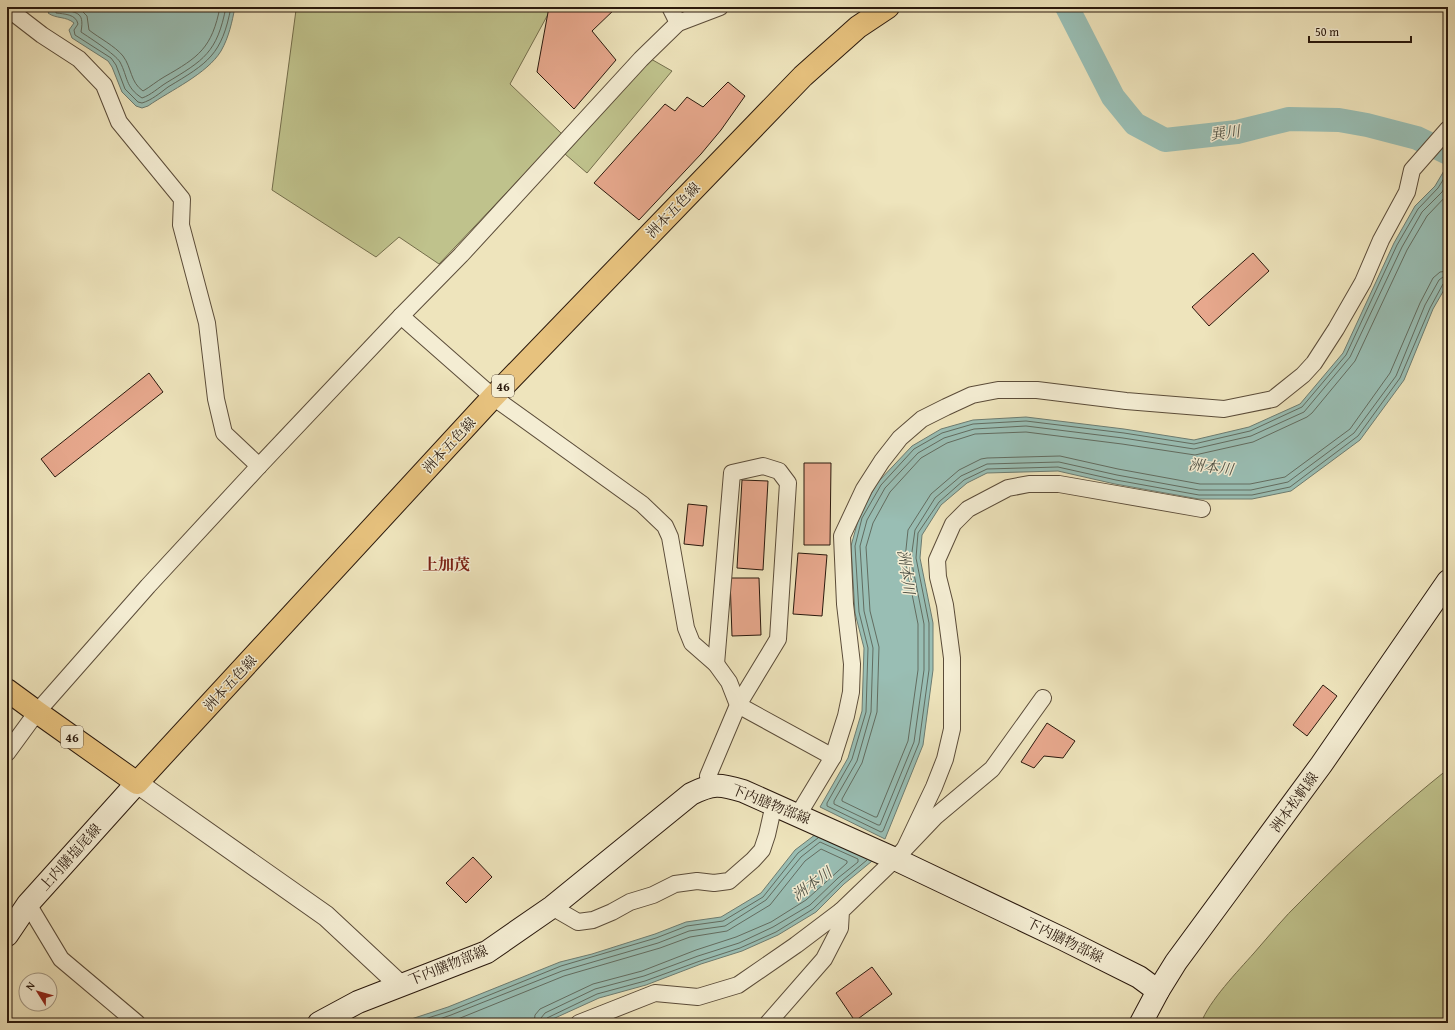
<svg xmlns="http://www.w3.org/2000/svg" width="1455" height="1030" font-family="'Gentium Book Plus','Noto Serif JP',serif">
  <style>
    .green { fill: #bfc28c; stroke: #746e4c }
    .water { fill: #99beb4; stroke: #6d7c71 }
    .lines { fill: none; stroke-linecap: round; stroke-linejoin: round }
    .shore { stroke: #626c60; stroke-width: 1 }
    .river { stroke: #99beb4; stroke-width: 24 }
    .building { fill: #e7a88d; stroke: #2a190d }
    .minor-casing { stroke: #5b4c39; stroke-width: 18 }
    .tertiary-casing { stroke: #5b4c39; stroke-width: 22 }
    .secondary-casing { stroke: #2a190d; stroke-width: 24 }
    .primary-casing { stroke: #2a190d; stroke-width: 24 }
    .minor { stroke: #f4edd3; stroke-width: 16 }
    .tertiary { stroke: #f4edd3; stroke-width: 20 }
    .secondary { stroke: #f4edd3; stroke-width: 22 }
    .primary { stroke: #e7c27e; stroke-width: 22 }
    .labels { text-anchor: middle; stroke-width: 3; stroke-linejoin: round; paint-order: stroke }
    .shield { fill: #f4edd3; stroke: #675948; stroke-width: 1 }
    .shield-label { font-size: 13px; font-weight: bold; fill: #2a190d }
    .street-label { font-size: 14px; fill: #2a190d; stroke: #f4edd3 }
    .water-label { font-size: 15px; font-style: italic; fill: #515347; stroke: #f4edd3 }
    .quarter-label { font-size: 16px; font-weight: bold; fill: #7a1f14; stroke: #f4edd3 }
  </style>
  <rect width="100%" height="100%" fill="#eee4bc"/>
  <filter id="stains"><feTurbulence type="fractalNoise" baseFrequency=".005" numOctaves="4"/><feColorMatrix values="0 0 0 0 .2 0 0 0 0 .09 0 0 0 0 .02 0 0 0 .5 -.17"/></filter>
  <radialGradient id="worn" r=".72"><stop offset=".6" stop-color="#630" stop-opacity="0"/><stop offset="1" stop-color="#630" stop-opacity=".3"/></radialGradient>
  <g class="green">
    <polygon points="299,7 552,7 510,84 562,134 439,264 399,237 376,257 272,190 296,10"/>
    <polygon points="651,59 672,71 587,173 565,154"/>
    <path d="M1448,769v254h-247c8,-22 37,-52 53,-70 15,-17 30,-36 47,-52 46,-47 96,-91 147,-132z"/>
  </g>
  <g class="water">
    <path d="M53,7h182c-3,15 -6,30 -14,44 -14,23 -50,39 -73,55l-6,2 -6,-2 -14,-14 -10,-25 -4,-6 -36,-23 -3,-8 5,-7c-8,-7 -18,-4 -26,-10z"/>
    <polygon points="1448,164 1448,283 1433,309 1404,380 1360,440 1291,491 1252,499 1199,499 1115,484 1058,471 987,473 967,483 941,505 922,535 920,558 933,623 933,670 923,745 885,839 820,807 848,758 862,711 864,648 855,613 851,546 859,517 877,483 912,446 941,429 973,420 1026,417 1124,429 1194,440 1249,427 1300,404 1343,353 1394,243 1415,206 1435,186"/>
    <polygon points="820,831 877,857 844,884 816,912 778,935 742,951 701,964 646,985 599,998 544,1023 399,1023 448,1007 560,962 592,954 655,934 686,922 721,917 761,893 795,850"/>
  </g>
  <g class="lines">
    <g class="shore">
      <path d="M56,7v6c8,1 20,1 22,11l-4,6 1,5 36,23 5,7 9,24 13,13 4,1c10,-3 18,-10 26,-16 40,-24 54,-32 63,-80"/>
      <path d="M61,7c14,8 24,2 20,25 9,6 34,22 39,30 8,15 5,25 22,36 9,-3 16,-10 24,-15 38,-23 51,-30 60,-76"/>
      <path d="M78,7l9,9 2,14c10,8 26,16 34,26 9,12 7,26 20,35 7,-4 14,-10 21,-14 35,-20 48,-29 56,-70"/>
      <polyline points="1448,172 1438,188 1418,209 1397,245 1346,355 1302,407 1250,431 1194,444 1124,433 1026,421 973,424 942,433 914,449 881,485 862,518 855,546 859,612 868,648 866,712 852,759 827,803 827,806 881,832 883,831 919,743 929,670 929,623 916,558 918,533 939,502 964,480 987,469 1058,467 1116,480 1199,495 1252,495 1290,487 1358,436 1400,378 1430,308 1443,284 1448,282"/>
      <polyline points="1448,182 1442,192 1422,212 1402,247 1350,357 1304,412 1251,436 1194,449 1123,438 1026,426 974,429 944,438 918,453 885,488 867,520 860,546 864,611 873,648 871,712 857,761 834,801 834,804 878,825 880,825 914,742 924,670 924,624 911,559 915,530 935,498 961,476 987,464 1059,462 1117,475 1199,490 1251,490 1288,482 1354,433 1396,376 1425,305 1439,280 1443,277 1448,277"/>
      <polyline points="1448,194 1427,216 1407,250 1355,361 1312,413 1307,417 1253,442 1195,455 1122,444 1026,432 975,434 947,443 921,458 890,492 873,523 866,547 870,611 879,647 877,712 862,763 842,799 842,801 875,817 877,817 908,741 918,670 918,624 905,559 908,530 931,494 959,470 981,459 987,458 1060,456 1118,469 1200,484 1250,484 1285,477 1350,429 1390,373 1420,303 1433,278 1440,272 1448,271"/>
      <polyline points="412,1023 450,1011 561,966 656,938 687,926 723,921 763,897 798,853 818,838"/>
      <polyline points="428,1023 451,1015 562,971 658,943 689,931 725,926 766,900 801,857 820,842 858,859 858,862 838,878 810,905 773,927 739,943 698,956 644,976 595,989 545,1013 541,1018 540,1023"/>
      <polyline points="448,1023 564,976 660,948 690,937 727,931 770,905 805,861 821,849 847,861 847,863 806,900 771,922 736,937 696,950 642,971 593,984 540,1009 535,1015 534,1023"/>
      <polyline points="545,1023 547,1018 597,994 645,981 700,961 740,948 776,932 813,909 842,881 867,860"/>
    </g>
    <polyline class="river" points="1067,7 1113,97 1135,124 1165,140 1237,132 1289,119 1339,120 1367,125 1417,138 1448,153"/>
  </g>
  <g class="building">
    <polygon points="549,7 617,7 592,31 616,60 574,109 537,72"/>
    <polygon points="728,82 745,96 721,130 701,154 639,220 594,183 665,104 675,111 687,97 703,107"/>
    <polygon points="1253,253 1269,271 1209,326 1192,307"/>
    <polygon points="149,373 163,392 55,477 41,459"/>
    <polygon points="804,463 831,463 830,545 804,545"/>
    <polygon points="742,480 768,481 763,570 737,568"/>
    <polygon points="688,504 707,506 703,546 684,544"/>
    <polygon points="798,553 827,555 822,616 793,614"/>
    <polygon points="730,578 759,578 761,635 732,636"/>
    <polygon points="1323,685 1337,696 1307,736 1293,725"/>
    <polygon points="1047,723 1075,741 1063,758 1044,756 1034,768 1021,762"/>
    <polygon points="473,857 492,877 466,903 446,883"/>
    <polygon points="872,967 892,994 855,1021 836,993"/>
  </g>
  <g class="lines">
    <defs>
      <g id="minor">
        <polyline points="670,7 678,23"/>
        <polyline points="7,8 42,35 79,59 104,85 119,122 182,199 181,225 207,323 216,399 224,433 259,466"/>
        <polyline points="401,316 493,397 642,504 665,526 670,537 686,628 692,643 716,664 729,682 738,705 708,776 710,786"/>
        <polyline points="716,664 732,473 763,466 779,471 788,483 778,639 738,705 833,757"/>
        <polyline points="7,753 37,712 148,586 259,466 401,316 461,255 641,59 678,23 720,7"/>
        <polyline points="798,815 833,757 846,716 851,692 852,664 845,604 842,536 864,489 882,461 900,438 922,419 946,407 972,395 998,390 1037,390 1126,401 1224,409 1273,399 1303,375 1314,363 1336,329 1363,282 1381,240 1407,192 1412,170 1448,129"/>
        <polyline points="905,848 934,787 945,759 952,729 952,658 945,605 938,577 937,560 953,524 968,509 1008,488 1029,484 1059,484 1202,509"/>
        <polyline points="28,904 61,959 137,1023"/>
        <polyline points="552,907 578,922 593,920 612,912 630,902 653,895 675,884 697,881 714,883 729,881 753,860 762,850 767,835 774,804"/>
        <polyline points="579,1023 655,993 698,997 738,985 796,945 841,911"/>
        <polyline points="768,1023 824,959 840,928 841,911 895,859 936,816 992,769 1043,698"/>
      </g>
      <polyline id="tertiary" points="137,783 326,916 400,985"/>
      <g id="secondary">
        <polyline points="7,935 28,904 137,783"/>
        <path d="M319,1023l39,-21 129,-50 65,-45 139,-113c22,-11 29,-10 52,-3l152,68 168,80 76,38 19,14"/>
        <polyline points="1141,1023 1158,991 1176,962 1321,765 1448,581"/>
      </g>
      <polyline id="primary" points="7,690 37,712 137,783 493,397 803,76 858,27 888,7"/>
    </defs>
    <use href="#minor" class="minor-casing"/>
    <use href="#tertiary" class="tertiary-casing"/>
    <use href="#secondary" class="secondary-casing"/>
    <use href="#primary" class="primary-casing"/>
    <use href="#minor" class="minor"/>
    <use href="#tertiary" class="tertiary"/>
    <use href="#secondary" class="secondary"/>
    <use href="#primary" class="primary"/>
  </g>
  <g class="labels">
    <g class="shield">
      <rect x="492" y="375" width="22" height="22" rx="3"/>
      <rect x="61" y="726" width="22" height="22" rx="3"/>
    </g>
    <g class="shield-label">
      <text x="503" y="391">46</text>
      <text x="72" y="742">46</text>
    </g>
    <g class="street-label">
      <text transform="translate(673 210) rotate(-46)" y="5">洲本五色線</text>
      <text transform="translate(449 445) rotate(-47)" y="5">洲本五色線</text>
      <text transform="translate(230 683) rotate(-47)" y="5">洲本五色線</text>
      <text transform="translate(1294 802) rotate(-54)" y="5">洲本松帆線</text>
      <text transform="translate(771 804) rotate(22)" y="5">下内膳物部線</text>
      <text transform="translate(70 857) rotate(-48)" y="5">上内膳塩尾線</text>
      <text transform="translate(1065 940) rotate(26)" y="5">下内膳物部線</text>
      <text transform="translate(448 965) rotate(-22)" y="5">下内膳物部線</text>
    </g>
    <g class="water-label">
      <text transform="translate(1225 133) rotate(-8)" y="5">巽川</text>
      <text transform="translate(1211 467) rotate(7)" y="5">洲本川</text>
      <text transform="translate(906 572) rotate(82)" y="5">洲本川</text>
      <text transform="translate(812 884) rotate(-36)" y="5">洲本川</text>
    </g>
    <g class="quarter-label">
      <text x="446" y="570">上加茂</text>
    </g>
  </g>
  <rect width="1455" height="1030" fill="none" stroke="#eee4bc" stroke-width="24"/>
  <rect x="8" y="8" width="1439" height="1014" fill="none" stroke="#2a190d" stroke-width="2"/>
  <rect x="12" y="12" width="1431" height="1006" fill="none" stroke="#2a190d"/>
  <g transform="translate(38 992) rotate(307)"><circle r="19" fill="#f4edd3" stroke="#a39884"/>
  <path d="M0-3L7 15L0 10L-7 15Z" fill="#8f2418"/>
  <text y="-6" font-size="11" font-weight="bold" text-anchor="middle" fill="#2a190d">N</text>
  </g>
  <path d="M1309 36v6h102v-6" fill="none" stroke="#2a190d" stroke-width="2"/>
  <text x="1315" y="36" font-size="12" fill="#2a190d" stroke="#f4edd3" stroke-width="3" paint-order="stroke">50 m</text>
  <rect width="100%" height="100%" filter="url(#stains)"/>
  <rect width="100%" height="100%" fill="url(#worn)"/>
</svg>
